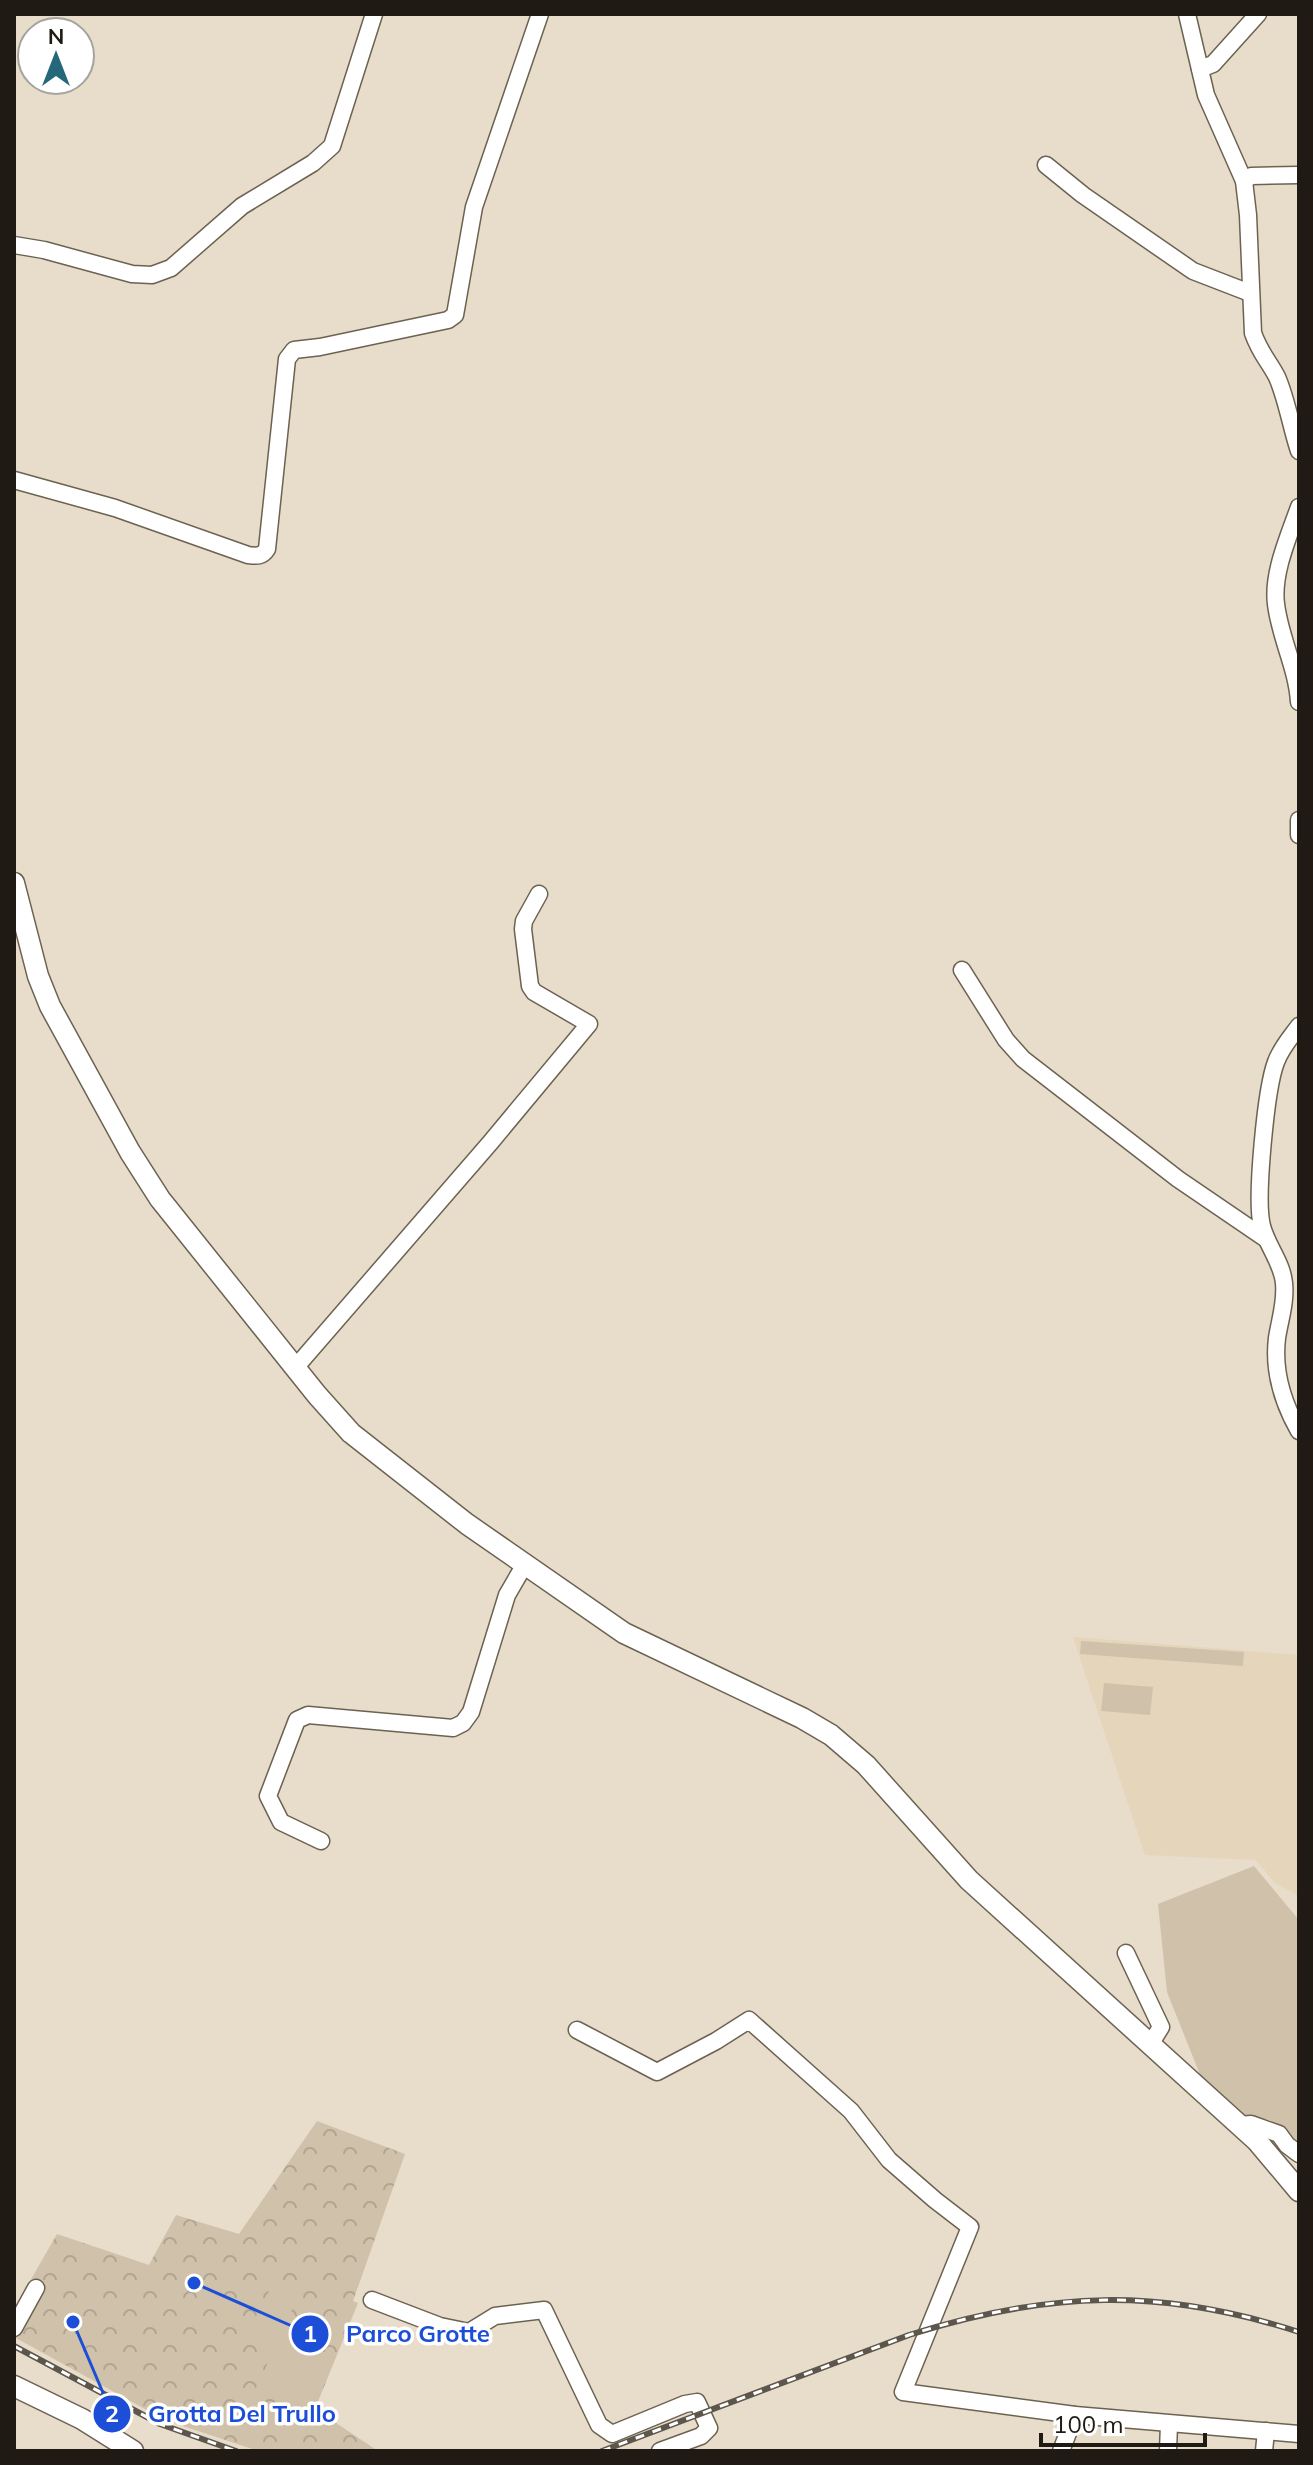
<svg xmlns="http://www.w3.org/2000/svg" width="1313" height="2465" font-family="Mulish,sans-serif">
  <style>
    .built { fill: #e5d5bb }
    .park { fill: url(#park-crowns) }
    .garden { fill: #cfc1aa }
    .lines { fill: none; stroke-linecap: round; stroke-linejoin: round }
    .minor-casing { stroke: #6c6251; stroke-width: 19 }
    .major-casing { stroke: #6c6251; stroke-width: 23 }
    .minor { stroke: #fff; stroke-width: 16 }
    .major { stroke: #fff; stroke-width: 20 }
    .rail-casing { stroke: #5d564c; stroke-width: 6 }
    .rail { stroke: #fff; stroke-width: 3; stroke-dasharray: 9; stroke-linecap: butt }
    .leader { fill: none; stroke: #1d4ed8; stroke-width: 3 }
    .callout-dot { fill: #1d4ed8; stroke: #fff; stroke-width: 3 }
    .mark-label { font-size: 24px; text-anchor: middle; font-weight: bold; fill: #fff }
    .callout-label { font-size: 24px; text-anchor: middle; font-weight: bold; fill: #1d4ed8; stroke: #fff; stroke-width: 7; stroke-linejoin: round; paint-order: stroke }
  </style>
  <defs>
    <pattern id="park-crowns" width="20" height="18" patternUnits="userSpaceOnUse" patternTransform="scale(2)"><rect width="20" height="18" fill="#cfc1aa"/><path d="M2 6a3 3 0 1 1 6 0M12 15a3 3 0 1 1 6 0" fill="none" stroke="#b1a591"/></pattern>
  </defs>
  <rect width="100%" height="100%" fill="#e8dcca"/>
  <polygon class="built" points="1073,1637 1299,1655 1299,1896 1275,1883 1256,1860 1145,1855"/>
  <polygon class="park" points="317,2121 405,2154 353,2301 358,2303 315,2409 378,2451 258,2451 165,2420 14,2337 14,2309 57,2234 149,2265 176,2215 239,2234"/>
  <g class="garden">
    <polygon points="1081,1641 1244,1652 1243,1666 1080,1654"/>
    <polygon points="1104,1683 1153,1687 1150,1715 1101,1711"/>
    <polygon points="1254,1866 1299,1920 1299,2145 1270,2120 1239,2115 1203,2082 1167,1992 1158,1904"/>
    <polygon points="271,2287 297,2299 281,2333 334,2359 308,2413 256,2388 272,2354 244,2341"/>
  </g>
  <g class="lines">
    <defs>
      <g id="minor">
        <path d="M1187,14l19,81 38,86 4,34 5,118c7,20 15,27 24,44 10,23 14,50 22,74"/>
        <polyline points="1200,69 1213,64 1258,14"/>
        <polyline points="1046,165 1083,195 1193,271 1250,293"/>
        <polyline points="1244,181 1251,176 1299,175"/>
        <polyline points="14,245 44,250 132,274 152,275 171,268 242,206 313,163 332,146 374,14"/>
        <path d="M14,480l101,28 133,47c8,1 14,2 19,-6l20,-190 7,-9 26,-3 128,-27 7,-5 19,-108 66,-193"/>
        <path d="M1299,507c-10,29 -27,66 -23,97 4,34 21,64 23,98"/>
        <polyline points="1299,820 1299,835"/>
        <polyline points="962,970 1006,1040 1023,1059 1178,1179 1266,1239"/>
        <path d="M1299,1026c-8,11 -18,22 -23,36 -10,26 -21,138 -14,164 5,20 20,36 22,57 2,19 -4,36 -7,55 -4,33 6,65 22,93"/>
        <polyline points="295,1368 490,1143 589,1024 534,992 530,986 523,929 524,921 539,894"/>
        <polyline points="321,1841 281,1822 268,1796 297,1720 308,1715 453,1728 463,1723 471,1712 507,1595 525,1564"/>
        <polyline points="1126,1953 1161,2027 1151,2043"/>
        <polyline points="577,2030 657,2072 716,2041 749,2020 851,2111 889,2160 935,2200 970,2227 903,2392 1075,2415 1299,2434"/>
        <polyline points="1240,2125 1251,2124 1279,2134 1287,2145 1299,2154"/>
        <polyline points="372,2300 440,2326 469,2332 495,2316 544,2310 599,2425 612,2434 685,2404 697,2402 709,2428 701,2436 660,2451"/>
        <polyline points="14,2328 36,2288"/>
        <polyline points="1061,2451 1075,2415"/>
        <polyline points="1168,2451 1169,2424"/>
        <polyline points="1264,2451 1266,2431"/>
      </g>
      <g id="major">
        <polyline points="14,883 38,976 50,1006 130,1152 160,1199 317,1395 351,1433 467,1524 624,1633 802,1718 831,1735 866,1765 969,1880 1257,2141 1299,2191"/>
        <polyline points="14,2386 82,2419 133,2451"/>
      </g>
    </defs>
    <use href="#minor" class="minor-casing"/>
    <use href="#major" class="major-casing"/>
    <use href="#minor" class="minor"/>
    <use href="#major" class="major"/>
    <defs>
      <g id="rail">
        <polyline points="14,2346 160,2424 236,2451"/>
        <path d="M602,2451l307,-116c139,-44 251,-48 390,-3"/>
      </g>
    </defs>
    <use href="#rail" class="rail-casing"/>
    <use href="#rail" class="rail"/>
  </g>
  <path class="leader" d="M194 2283L310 2334M73 2322L112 2414"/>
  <g class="callout-dot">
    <circle cx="194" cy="2283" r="8"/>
    <circle cx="73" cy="2322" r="8"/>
    <circle cx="310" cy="2334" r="20"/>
    <circle cx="112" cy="2414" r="20"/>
  </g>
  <g class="mark-label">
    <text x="310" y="2342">1</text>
    <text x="112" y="2422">2</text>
  </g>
  <g class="callout-label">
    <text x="418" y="2342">Parco Grotte</text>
    <text x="242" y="2422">Grotta Del Trullo</text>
  </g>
  <rect width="1313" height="2465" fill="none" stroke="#1f1a14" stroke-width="32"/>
  <g transform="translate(56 56)"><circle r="38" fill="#ffffff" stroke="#a5a3a1" stroke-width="2"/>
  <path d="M0-6L14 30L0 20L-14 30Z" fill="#26687b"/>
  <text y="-12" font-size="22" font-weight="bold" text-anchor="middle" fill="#1f1a14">N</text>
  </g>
  <path d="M1041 2433v12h164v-12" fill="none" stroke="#1f1a14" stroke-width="4"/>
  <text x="1053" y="2433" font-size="24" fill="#1f1a14" stroke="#ffffff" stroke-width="6" paint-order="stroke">100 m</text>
</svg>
